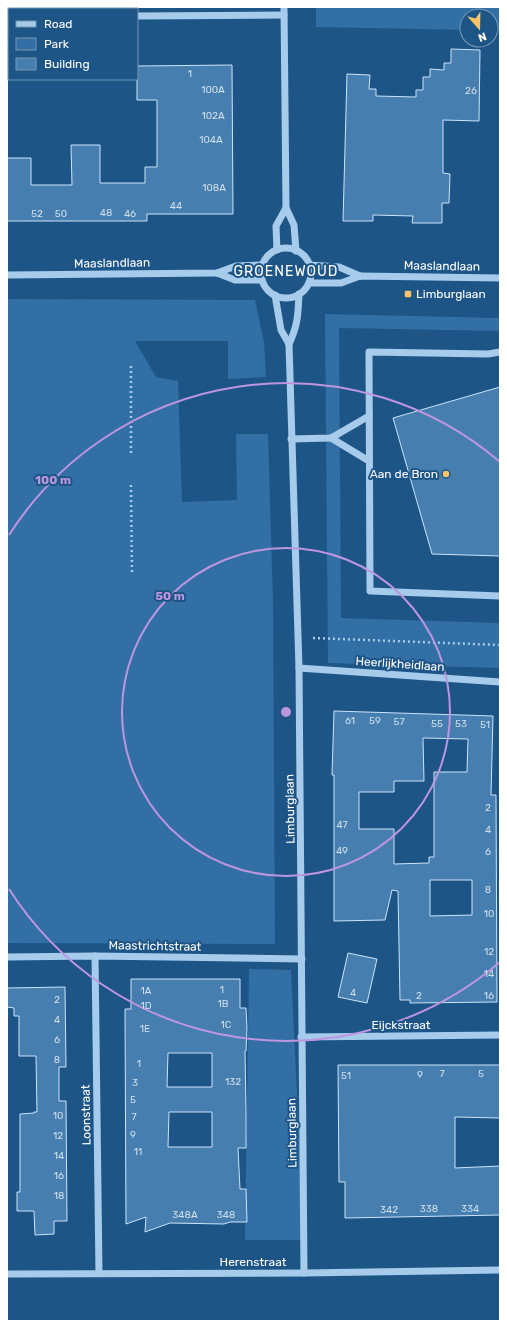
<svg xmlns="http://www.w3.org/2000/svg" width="507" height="1328" font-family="Rubik,sans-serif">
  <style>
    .green { fill: #316fa4 }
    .building { fill: #467faf; stroke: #cce3f8; fill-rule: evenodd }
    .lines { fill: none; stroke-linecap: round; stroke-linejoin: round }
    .path { stroke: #a7cbeb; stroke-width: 2.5; stroke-dasharray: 2 3; stroke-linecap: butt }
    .minor { stroke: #a7cbeb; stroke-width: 7 }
    .ring { fill: none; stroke: #bd96df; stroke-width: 2 }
    .poi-dot { fill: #fac266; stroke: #1e5587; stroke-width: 1.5 }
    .labels { text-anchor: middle; stroke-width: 4; stroke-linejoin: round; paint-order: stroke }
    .number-label { font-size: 10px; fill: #d1dfeb }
    .street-label { font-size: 12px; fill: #fff; stroke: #1e5587 }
    .poi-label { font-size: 12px; fill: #fff; stroke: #1e5587; text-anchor: start }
    .quarter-label { font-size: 14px; letter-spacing: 1px; fill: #fff; stroke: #1e5587 }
    .centre { fill: #bd96df; stroke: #1e5587; stroke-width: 2 }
    .ring-label { font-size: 12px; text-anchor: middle; font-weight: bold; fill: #bd96df; stroke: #1e5587; stroke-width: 4; stroke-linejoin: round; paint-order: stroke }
  </style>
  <rect width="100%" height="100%" fill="#1e5587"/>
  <g class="green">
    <polygon points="316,7 500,7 500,30 491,30 491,16 467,16 467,30 316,27"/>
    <polygon points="7,299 255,300 264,342 266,377 228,379 228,341 135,341 156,377 178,381 182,502 237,500 236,434 268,434 273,602 275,944 7,943"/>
    <polygon points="325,314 500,318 500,331 339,328 341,618 500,623 500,668 328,663"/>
    <polygon points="249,969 291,970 304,1240 245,1240"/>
  </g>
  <g class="building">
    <polygon points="451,49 480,50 479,121 443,120 443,173 450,174 449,203 442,203 442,223 412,223 413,216 373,215 373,221 343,221 347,74 370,75 369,89 376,89 376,96 416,97 416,90 423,90 423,77 430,77 430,69 444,70 444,63 451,63"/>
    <polygon points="232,65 233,214 147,214 147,221 7,221 7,158 31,158 31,185 72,185 71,145 100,145 100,183 145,183 145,167 157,167 157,100 137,100 137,66"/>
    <polygon points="500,387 500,556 432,554 393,418"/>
    <path d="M334,711l159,5 -2,79h5l1,207 -87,1v-3h-10l-2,-109 -6,-1 -7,30 -51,1v-146h-2zM423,738l45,1 -1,33h-33v85h-5v6l-35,1v-35h-35v-37h35v-11h30zM430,880h42v35l-42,1z"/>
    <polygon points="348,953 377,959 367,1003 338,997"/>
    <path d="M131,979h109v29h6l1,20 -1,23h-1l1,60v37h-8l2,41h6l1,33h-17l-6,2 -54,-1 -25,9 1,-15 -20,7 -1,-215h6zM168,1053h44v34h-45zM169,1112h43v35h-44z"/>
    <polygon points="65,987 66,1067 59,1067 59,1101 66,1101 67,1221 54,1221 54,1234 35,1235 34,1211 17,1211 17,1192 20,1192 20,1114 34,1113 34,1112 37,1112 36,1056 19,1056 19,1016 14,1016 14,1008 7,1007 7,988"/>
    <polygon points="338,1065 500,1065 500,1118 455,1117 455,1168 500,1166 500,1215 345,1218 345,1182 339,1182"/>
  </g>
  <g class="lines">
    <g class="path">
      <polyline points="131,366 131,455"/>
      <polyline points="131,485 132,575"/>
      <polyline points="313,638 500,645"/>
    </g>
    <g class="minor">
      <polyline points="32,7 32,9"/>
      <polyline points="284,7 286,208 294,225 296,251"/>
      <polyline points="137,16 284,15"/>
      <polyline points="7,18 9,18"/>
      <circle cx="286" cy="273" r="25"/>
      <polyline points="277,250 276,226 286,208"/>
      <polyline points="309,265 339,267 360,276"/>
      <polyline points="217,273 235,280 262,280"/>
      <polyline points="7,275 217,273 236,266 262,265"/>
      <polyline points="309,283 341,283 360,276 500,278"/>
      <polyline points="275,295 281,330 289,344 299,668 304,1273"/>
      <path d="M289,344c9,-19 9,-29 10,-50"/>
      <polyline points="500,352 488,354 369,352 370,591 500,596"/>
      <polyline points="331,438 369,461"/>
      <polyline points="291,439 331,438 369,416"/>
      <polyline points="299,668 500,682"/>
      <polyline points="95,956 99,1273"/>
      <polyline points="7,957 95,956 302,959"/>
      <polyline points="301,1037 500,1035"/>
      <polyline points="7,1274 304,1273 500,1270"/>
    </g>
  </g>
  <g class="ring">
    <circle cx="286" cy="712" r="164"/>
    <path d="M500 962A329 329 0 0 1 9 889M9 535A329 329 0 0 1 500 462"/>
  </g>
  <g class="poi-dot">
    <rect x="404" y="290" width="8" height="8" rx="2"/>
    <circle cx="446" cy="474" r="4"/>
  </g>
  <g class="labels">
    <g class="number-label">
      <text x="190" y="77">1</text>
      <text x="213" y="93">100A</text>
      <text x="471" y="94">26</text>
      <text x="213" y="119">102A</text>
      <text x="211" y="143">104A</text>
      <text x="214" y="191">108A</text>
      <text x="176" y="209">44</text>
      <text x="106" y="216">48</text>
      <text x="37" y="217">52</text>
      <text x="61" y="217">50</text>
      <text x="130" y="217">46</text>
      <text x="350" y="724">61</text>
      <text x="375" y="724">59</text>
      <text x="399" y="725">57</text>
      <text x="437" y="727">55</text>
      <text x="461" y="727">53</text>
      <text x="485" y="728">51</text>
      <text x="488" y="811">2</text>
      <text x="342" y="828">47</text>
      <text x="488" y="833">4</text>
      <text x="342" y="854">49</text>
      <text x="488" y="855">6</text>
      <text x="488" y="893">8</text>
      <text x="489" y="917">10</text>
      <text x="489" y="955">12</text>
      <text x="489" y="977">14</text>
      <text x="222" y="993">1</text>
      <text x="146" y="994">1A</text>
      <text x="353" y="996">4</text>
      <text x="419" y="999">2</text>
      <text x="489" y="999">16</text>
      <text x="57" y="1003">2</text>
      <text x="223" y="1007">1B</text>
      <text x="146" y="1009">1D</text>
      <text x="57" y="1023">4</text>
      <text x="226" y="1028">1C</text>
      <text x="145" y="1032">1E</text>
      <text x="57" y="1043">6</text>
      <text x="57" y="1063">8</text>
      <text x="139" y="1067">1</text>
      <text x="442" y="1077">7</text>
      <text x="481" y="1077">5</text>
      <text x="420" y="1078">9</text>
      <text x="346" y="1079">51</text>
      <text x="233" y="1085">132</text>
      <text x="135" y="1086">3</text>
      <text x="133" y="1103">5</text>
      <text x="58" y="1119">10</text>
      <text x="134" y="1120">7</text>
      <text x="133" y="1138">9</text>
      <text x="58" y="1139">12</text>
      <text x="138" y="1155">11</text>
      <text x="59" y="1159">14</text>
      <text x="59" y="1179">16</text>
      <text x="59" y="1199">18</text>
      <text x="429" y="1212">338</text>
      <text x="470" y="1212">334</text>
      <text x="389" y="1213">342</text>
      <text x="185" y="1218">348A</text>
      <text x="226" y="1218">348</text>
    </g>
    <g class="street-label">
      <text transform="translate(112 263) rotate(-1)" y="4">Maaslandlaan</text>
      <text transform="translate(442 266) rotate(1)" y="4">Maaslandlaan</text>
      <text transform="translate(400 664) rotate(4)" y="4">Heerlijkheidlaan</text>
      <text transform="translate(290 809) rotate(-91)" y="4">Limburglaan</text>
      <text transform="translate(155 946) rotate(1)" y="4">Maastrichtstraat</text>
      <text x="401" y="1029">Eijckstraat</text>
      <text transform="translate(86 1115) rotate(-91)" y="4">Loonstraat</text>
      <text transform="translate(292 1133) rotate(-91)" y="4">Limburglaan</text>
      <text x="253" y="1266">Herenstraat</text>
    </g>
    <g class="poi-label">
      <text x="416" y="298">Limburglaan</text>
      <text x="438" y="478" text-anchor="end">Aan de Bron</text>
    </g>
    <g class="quarter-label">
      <text x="286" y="276">GROENEWOUD</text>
    </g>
  </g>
  <circle cx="286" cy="712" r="6" class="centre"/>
  <g class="ring-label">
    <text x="53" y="484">100 m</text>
    <text x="170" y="600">50 m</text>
  </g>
  <rect width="507" height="1328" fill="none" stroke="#ffffff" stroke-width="16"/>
  <rect x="8" y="8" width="130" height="72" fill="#1e5587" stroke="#7899b7"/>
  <rect x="16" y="21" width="20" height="6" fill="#a7cbeb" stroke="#7899b7"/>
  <text x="44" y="28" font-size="12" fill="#ffffff">Road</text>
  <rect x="16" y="38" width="20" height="12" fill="#316fa4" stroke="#7899b7"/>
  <text x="44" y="48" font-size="12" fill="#ffffff">Park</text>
  <rect x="16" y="58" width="20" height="12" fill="#467faf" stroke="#7899b7"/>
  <text x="44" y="68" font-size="12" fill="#ffffff">Building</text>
  <g transform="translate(479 28) rotate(160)"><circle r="19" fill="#1e5587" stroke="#7899b7"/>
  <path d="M0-3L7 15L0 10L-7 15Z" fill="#fac266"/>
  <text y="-6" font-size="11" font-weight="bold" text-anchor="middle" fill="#ffffff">N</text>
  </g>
</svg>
